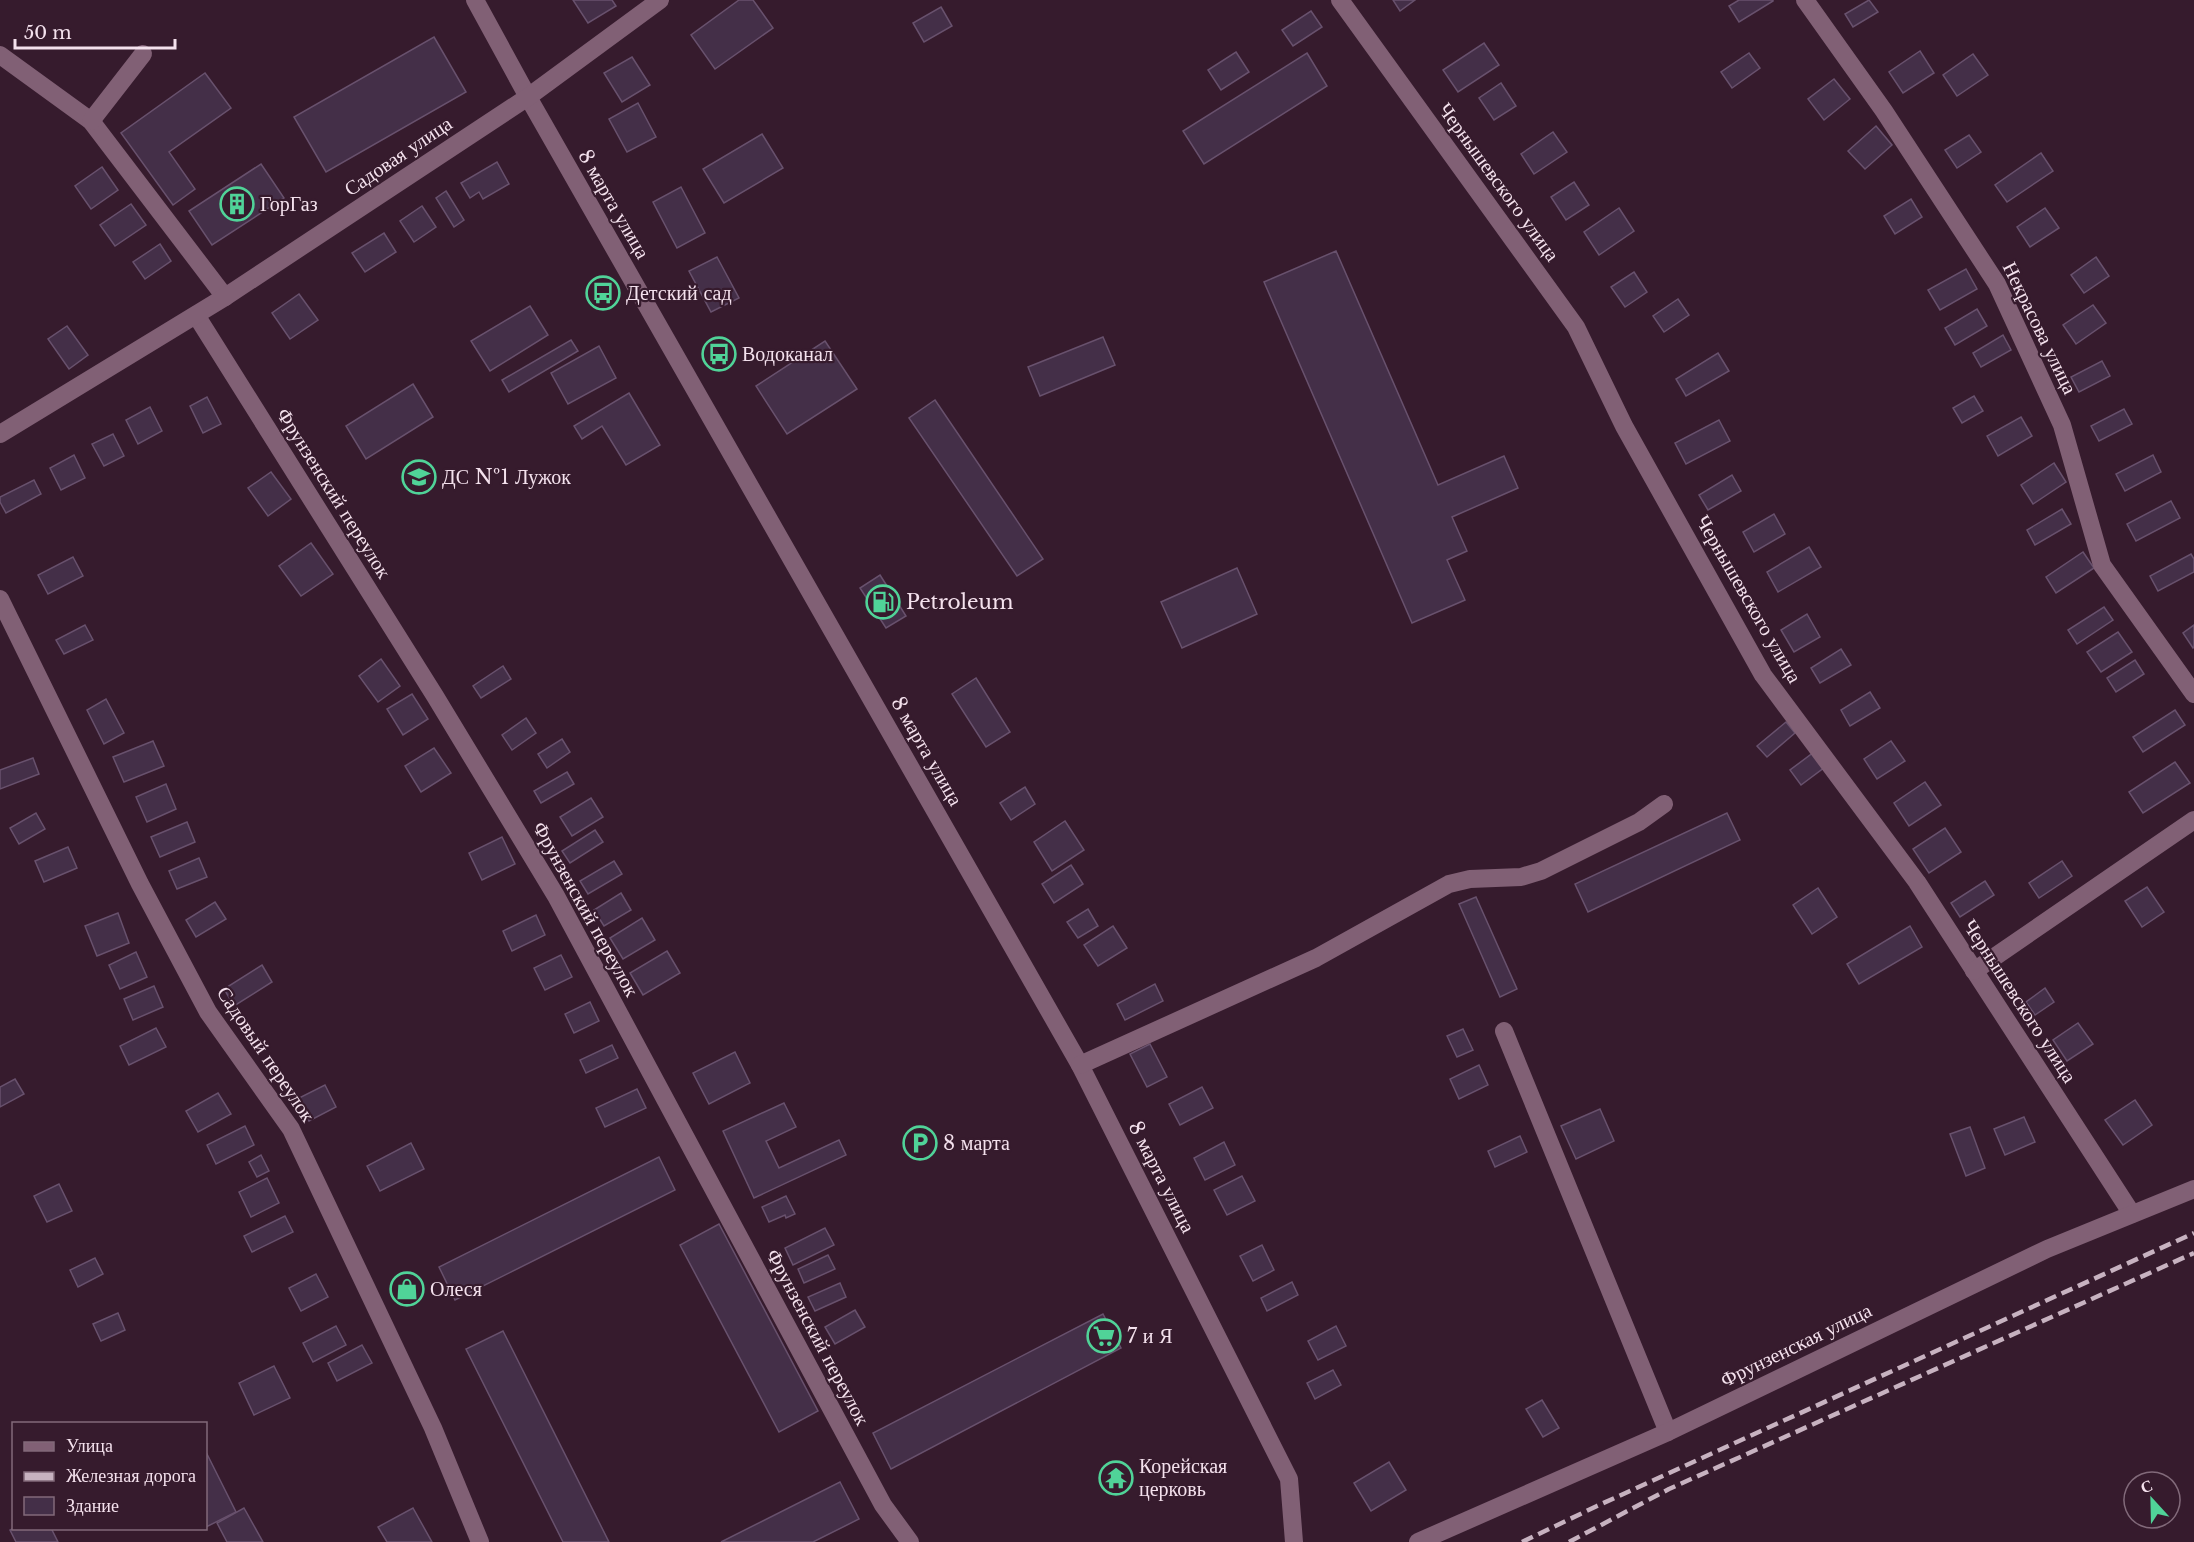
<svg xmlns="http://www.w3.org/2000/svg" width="2194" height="1542" font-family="'Libre Baskerville',serif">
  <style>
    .building { fill: #442f48; stroke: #68516d; stroke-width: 1.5 }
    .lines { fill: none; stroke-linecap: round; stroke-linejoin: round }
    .minor { stroke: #816075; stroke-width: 18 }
    .rail { stroke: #c7b2c0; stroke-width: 4.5; stroke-dasharray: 12 6; stroke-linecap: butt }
    .labels { text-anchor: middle; stroke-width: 4.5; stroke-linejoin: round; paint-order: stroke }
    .street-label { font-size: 20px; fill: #f4e1ed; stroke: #361b2d }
    .poi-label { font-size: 20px; fill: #f4e1ed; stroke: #361b2d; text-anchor: start }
  </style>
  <rect width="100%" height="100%" fill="#361b2d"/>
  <g class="building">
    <polygon points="573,0 612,0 616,6 588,23"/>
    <polygon points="739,0 753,0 773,28 715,69 691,35"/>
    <polygon points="1393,0 1415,0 1400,11"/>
    <polygon points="1739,0 1773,0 1773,1 1739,22 1729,6"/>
    <polygon points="1869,0 1878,12 1853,27 1845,14"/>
    <polygon points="941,7 952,26 924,42 913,23"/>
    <polygon points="1311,11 1322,27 1293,46 1282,30"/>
    <polygon points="434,37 466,92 326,172 294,117"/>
    <polygon points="1484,43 1499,65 1458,92 1443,70"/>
    <polygon points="1920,51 1934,73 1903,93 1889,72"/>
    <polygon points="1236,52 1249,72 1221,90 1208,70"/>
    <polygon points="1307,53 1327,86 1204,164 1183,131"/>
    <polygon points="1749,53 1760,68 1732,88 1721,72"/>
    <polygon points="1973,54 1988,75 1957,96 1943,75"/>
    <polygon points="632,57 650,85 622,102 604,73"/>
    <polygon points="205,73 231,108 169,152 195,189 173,205 121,133"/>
    <polygon points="1834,79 1850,99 1824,120 1808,99"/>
    <polygon points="1501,83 1516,106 1494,120 1479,98"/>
    <polygon points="638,103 656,137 627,152 609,119"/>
    <polygon points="1876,126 1892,145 1865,169 1848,151"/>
    <polygon points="1553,132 1567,152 1534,174 1521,154"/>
    <polygon points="762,134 783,168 724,203 703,169"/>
    <polygon points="1969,135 1981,152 1957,168 1945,150"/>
    <polygon points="2041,153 2053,171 2007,202 1995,185"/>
    <polygon points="497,162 509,184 483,199 479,192 470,198 461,183"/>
    <polygon points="261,164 284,198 212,245 189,211"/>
    <polygon points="102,167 118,190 91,209 75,186"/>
    <polygon points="1574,182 1589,205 1566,220 1551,197"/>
    <polygon points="681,187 705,233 677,248 653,202"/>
    <polygon points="446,191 464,220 454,227 436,198"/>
    <polygon points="1911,199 1922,217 1895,234 1884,216"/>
    <polygon points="131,204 146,225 115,246 100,225"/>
    <polygon points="422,206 436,227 414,242 400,221"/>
    <polygon points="1619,208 1634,231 1599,255 1584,232"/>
    <polygon points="2045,208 2059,228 2030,247 2017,227"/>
    <polygon points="384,233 396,252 365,272 352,253"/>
    <polygon points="160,244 171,261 145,279 133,262"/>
    <polygon points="1336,251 1438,485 1504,456 1518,488 1452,517 1467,551 1447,560 1465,600 1412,623 1264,282"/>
    <polygon points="717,257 739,298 711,312 689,271"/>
    <polygon points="2096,257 2109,276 2084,293 2071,275"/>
    <polygon points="1966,269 1977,289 1940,310 1928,290"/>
    <polygon points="1634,272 1647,292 1625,307 1611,287"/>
    <polygon points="299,294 318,320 290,339 272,313"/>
    <polygon points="1678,299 1689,315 1664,332 1653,316"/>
    <polygon points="2093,305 2106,323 2076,344 2063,325"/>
    <polygon points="530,306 548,335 490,371 471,341"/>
    <polygon points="1977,309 1987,326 1955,345 1945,328"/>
    <polygon points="67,326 88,355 69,369 48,339"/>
    <polygon points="2003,335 2011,350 1981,367 1973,353"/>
    <polygon points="1103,337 1115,365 1040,396 1028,367"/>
    <polygon points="571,340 578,351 509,392 502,380"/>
    <polygon points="825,341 857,389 787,434 756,386"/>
    <polygon points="599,346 616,378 568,404 551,373"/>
    <polygon points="1718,353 1729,371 1686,396 1676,379"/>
    <polygon points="2102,361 2110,376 2079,392 2071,377"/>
    <polygon points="413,384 433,417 366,459 346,426"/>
    <polygon points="629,393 660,445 626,465 602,426 582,439 574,426"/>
    <polygon points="1974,396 1983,411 1962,423 1953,408"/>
    <polygon points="207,397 221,424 203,433 190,406"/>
    <polygon points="935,400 1043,559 1017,576 909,418"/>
    <polygon points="150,407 162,431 138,444 126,420"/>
    <polygon points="2124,409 2132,424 2099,441 2091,426"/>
    <polygon points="2021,417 2032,436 1998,456 1987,436"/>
    <polygon points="1719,420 1730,441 1686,464 1675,443"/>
    <polygon points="113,434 124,456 104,466 92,444"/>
    <polygon points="74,455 85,478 61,490 50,468"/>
    <polygon points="2153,455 2161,472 2125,491 2116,474"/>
    <polygon points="2054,463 2066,482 2033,504 2021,485"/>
    <polygon points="271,472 291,499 268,516 248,488"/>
    <polygon points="1732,475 1741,491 1708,510 1699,495"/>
    <polygon points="34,480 41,494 6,513 0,502 0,497"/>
    <polygon points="2171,501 2180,518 2136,541 2127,524"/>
    <polygon points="2062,509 2071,524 2035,545 2027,530"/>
    <polygon points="1774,514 1785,534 1754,552 1743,532"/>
    <polygon points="311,543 333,574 301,596 279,566"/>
    <polygon points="1809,547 1821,567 1778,592 1767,572"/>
    <polygon points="2083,552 2094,568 2056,593 2046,577"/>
    <polygon points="2191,554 2194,559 2194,572 2158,591 2150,576"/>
    <polygon points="73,557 83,576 48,594 38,575"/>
    <polygon points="1237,568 1257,614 1182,648 1161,602"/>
    <polygon points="880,575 906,616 886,628 860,588"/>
    <polygon points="2104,607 2113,620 2077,644 2068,630"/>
    <polygon points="1807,614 1820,637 1794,652 1781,630"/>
    <polygon points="85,625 93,640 64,654 56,640"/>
    <polygon points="2194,625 2194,647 2193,648 2183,633"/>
    <polygon points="2118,632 2132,652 2101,672 2087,652"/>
    <polygon points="1841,649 1851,665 1820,683 1811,668"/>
    <polygon points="381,659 400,686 378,702 359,676"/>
    <polygon points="2135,660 2144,674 2116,692 2107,678"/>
    <polygon points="503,666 511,679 481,698 473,686"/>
    <polygon points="976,678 1010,732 986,747 952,694"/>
    <polygon points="1870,692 1880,708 1850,726 1841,710"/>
    <polygon points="412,694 428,719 403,735 387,709"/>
    <polygon points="106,699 124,733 104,744 87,710"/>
    <polygon points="2175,710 2185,725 2143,752 2133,737"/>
    <polygon points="526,718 536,733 512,750 502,735"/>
    <polygon points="1786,722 1795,733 1767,757 1757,746"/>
    <polygon points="562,739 570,752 547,768 538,754"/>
    <polygon points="153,741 164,766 124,782 113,757"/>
    <polygon points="1891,741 1905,761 1877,779 1864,759"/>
    <polygon points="434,748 451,773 421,792 405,766"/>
    <polygon points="1814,752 1825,767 1801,785 1790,770"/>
    <polygon points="33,758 39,774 0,789 0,770"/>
    <polygon points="2175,762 2190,783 2143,813 2129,792"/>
    <polygon points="567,772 574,784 541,803 534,791"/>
    <polygon points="1925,782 1941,805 1909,826 1894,803"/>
    <polygon points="166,784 176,809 147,822 136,797"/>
    <polygon points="1025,787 1035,804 1011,820 1000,803"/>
    <polygon points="591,798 603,817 572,836 560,817"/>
    <polygon points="36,813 45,829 19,844 10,828"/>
    <polygon points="1727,813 1740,840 1588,912 1575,884"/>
    <polygon points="1065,821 1084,850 1052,871 1034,842"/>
    <polygon points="187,822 195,842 160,857 151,837"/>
    <polygon points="1945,828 1961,852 1929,873 1913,849"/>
    <polygon points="595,830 603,842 570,863 562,851"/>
    <polygon points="502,837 515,864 482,880 469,853"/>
    <polygon points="68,847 77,868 44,882 35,861"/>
    <polygon points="199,858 207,877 177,889 169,871"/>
    <polygon points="614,861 622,874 588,894 580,881"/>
    <polygon points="2062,861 2072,876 2039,898 2029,883"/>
    <polygon points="1071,865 1083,884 1054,903 1042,884"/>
    <polygon points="1985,881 1994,895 1960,917 1951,903"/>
    <polygon points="2147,887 2164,912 2142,927 2125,901"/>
    <polygon points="1818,888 1837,917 1812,934 1793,905"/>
    <polygon points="621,893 631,910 604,926 594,910"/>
    <polygon points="1476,897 1517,989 1500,997 1459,904"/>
    <polygon points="215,902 226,919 196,937 186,920"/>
    <polygon points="1088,909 1098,926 1078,938 1067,922"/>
    <polygon points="118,913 129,943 97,956 85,926"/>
    <polygon points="536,915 545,935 512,951 503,931"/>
    <polygon points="642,918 655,940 623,959 610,938"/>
    <polygon points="1113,926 1127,948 1098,966 1084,945"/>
    <polygon points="1910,926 1922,947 1859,984 1847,964"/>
    <polygon points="667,951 680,973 643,995 630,973"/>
    <polygon points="136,952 147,977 120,989 109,965"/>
    <polygon points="561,955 572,977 545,990 534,968"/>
    <polygon points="262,965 272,982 234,1006 224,989"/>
    <polygon points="1155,984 1163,1001 1125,1020 1117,1004"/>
    <polygon points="154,986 163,1007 133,1020 124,999"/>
    <polygon points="2045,988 2054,1002 2035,1015 2026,1002"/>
    <polygon points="590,1002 599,1021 574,1033 565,1014"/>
    <polygon points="2078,1023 2093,1044 2067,1061 2053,1040"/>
    <polygon points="156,1028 166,1047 129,1065 120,1046"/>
    <polygon points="1463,1029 1473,1050 1457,1057 1447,1036"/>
    <polygon points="1150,1044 1167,1077 1147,1087 1130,1054"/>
    <polygon points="612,1045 618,1058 586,1073 580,1060"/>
    <polygon points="735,1052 750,1083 709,1104 693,1073"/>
    <polygon points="1479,1065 1488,1085 1459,1099 1450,1079"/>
    <polygon points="15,1079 24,1094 0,1107 0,1087"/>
    <polygon points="325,1085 336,1107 309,1121 297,1099"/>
    <polygon points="1202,1087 1213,1108 1180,1125 1169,1104"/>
    <polygon points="637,1089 646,1108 605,1127 596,1108"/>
    <polygon points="218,1093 231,1114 198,1132 186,1111"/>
    <polygon points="2135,1100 2152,1125 2123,1145 2105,1120"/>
    <polygon points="784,1103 796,1127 766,1141 779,1168 839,1140 846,1155 754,1198 723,1131"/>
    <polygon points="1600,1109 1614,1141 1576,1159 1561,1126"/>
    <polygon points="2024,1117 2035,1142 2005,1155 1994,1129"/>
    <polygon points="245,1126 254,1145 216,1164 207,1145"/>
    <polygon points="1970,1127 1985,1168 1966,1176 1950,1134"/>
    <polygon points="1520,1136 1527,1152 1495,1167 1488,1151"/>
    <polygon points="1224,1142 1235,1165 1205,1180 1194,1158"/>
    <polygon points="411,1143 424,1169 380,1191 367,1166"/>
    <polygon points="261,1155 269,1171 257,1177 249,1162"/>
    <polygon points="659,1157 675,1190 455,1300 439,1267"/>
    <polygon points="1242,1176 1255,1201 1227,1215 1214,1190"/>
    <polygon points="267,1178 279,1203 251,1217 239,1192"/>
    <polygon points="59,1184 72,1211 47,1222 34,1196"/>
    <polygon points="786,1196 795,1214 786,1218 785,1215 769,1222 762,1207"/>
    <polygon points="285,1216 293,1232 252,1252 244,1236"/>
    <polygon points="719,1224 818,1411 779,1432 680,1245"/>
    <polygon points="825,1228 834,1245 793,1265 785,1248"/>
    <polygon points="1262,1245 1274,1270 1253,1281 1240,1256"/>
    <polygon points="828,1255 835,1269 804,1283 798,1269"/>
    <polygon points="95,1258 103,1274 78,1287 70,1270"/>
    <polygon points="316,1274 328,1297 301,1311 289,1288"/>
    <polygon points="1292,1282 1298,1295 1267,1311 1261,1298"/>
    <polygon points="840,1283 846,1297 815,1311 808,1297"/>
    <polygon points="855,1310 865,1327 835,1344 825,1327"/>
    <polygon points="118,1313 125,1330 101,1341 93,1324"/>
    <polygon points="1103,1314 1121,1348 891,1469 873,1433"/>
    <polygon points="336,1326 346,1345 313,1362 303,1343"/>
    <polygon points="1336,1326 1346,1346 1318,1360 1308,1341"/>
    <polygon points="503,1331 609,1542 563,1542 466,1349"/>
    <polygon points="362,1345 372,1363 337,1381 328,1363"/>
    <polygon points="274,1366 290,1398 254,1415 239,1383"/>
    <polygon points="1333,1370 1341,1385 1315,1399 1307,1383"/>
    <polygon points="1542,1400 1559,1428 1543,1437 1526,1409"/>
    <polygon points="206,1452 236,1512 206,1527"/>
    <polygon points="1389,1462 1406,1490 1371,1511 1354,1483"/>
    <polygon points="840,1482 859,1519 813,1542 721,1542"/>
    <polygon points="244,1508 263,1542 227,1542 217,1523"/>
    <polygon points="413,1508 432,1542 387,1542 378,1527"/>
    <polygon points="14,1528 51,1528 58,1542 16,1542 10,1530"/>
  </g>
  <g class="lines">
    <g class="minor">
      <polyline points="475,0 528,97 1080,1065 1289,1479 1294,1542"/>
      <polyline points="1340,0 1576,327 1624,426 1763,675 1917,882 2132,1214"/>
      <polyline points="1805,0 1884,111 1997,284 2062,425 2102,565 2194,694"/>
      <polyline points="0,55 91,121 225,297"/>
      <polyline points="91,121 143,54"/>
      <polyline points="196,315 435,696 556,896 883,1505 910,1542"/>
      <polyline points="0,434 225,297 528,97 660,0"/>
      <polyline points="0,599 140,884 208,1012 291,1129 433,1428 480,1542"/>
      <polyline points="1974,971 2194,820"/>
      <polyline points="1504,1031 1668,1432"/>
      <polyline points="1080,1065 1316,958 1449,884 1470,879 1521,877 1541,871 1639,822 1664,804"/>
      <polyline points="1418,1542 1668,1432 2047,1249 2194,1189"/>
    </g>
    <g class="rail">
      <polyline points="1522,1542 1597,1506 2194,1233"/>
      <polyline points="1569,1542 1669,1489 2194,1253"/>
    </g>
  </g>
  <defs>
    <symbol id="building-ring" viewBox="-11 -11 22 22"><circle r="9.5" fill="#361b2d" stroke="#50d398" stroke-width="1.5"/><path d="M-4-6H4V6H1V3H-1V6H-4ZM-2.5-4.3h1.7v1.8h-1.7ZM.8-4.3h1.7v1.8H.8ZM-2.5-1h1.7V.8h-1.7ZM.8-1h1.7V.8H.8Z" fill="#50d398"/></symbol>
    <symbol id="bus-ring" viewBox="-11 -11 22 22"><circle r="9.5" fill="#361b2d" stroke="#50d398" stroke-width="1.5"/><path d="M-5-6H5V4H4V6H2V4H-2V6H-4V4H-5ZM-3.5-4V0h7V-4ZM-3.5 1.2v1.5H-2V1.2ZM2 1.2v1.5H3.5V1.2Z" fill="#50d398"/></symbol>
    <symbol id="school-ring" viewBox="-11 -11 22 22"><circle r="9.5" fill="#361b2d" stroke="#50d398" stroke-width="1.5"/><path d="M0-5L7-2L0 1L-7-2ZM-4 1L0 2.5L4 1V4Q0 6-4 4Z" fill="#50d398"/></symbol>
    <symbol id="fuel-ring" viewBox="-11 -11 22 22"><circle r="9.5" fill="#361b2d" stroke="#50d398" stroke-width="1.5"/><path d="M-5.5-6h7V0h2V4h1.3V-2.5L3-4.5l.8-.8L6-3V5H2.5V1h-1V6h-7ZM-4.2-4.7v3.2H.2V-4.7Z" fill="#50d398"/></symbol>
    <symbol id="parking-ring" viewBox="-11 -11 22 22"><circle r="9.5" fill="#361b2d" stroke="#50d398" stroke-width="1.5"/><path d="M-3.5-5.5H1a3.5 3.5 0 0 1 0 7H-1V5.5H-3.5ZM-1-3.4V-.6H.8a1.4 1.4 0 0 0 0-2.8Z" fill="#50d398"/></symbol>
    <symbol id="shop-ring" viewBox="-11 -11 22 22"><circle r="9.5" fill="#361b2d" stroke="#50d398" stroke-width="1.5"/><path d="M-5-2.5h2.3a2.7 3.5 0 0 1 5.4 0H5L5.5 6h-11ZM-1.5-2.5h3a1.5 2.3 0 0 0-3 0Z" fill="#50d398"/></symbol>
    <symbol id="supermarket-ring" viewBox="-11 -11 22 22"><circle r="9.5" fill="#361b2d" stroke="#50d398" stroke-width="1.5"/><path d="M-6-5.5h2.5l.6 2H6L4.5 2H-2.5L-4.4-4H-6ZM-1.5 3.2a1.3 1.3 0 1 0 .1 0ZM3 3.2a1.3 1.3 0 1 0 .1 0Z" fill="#50d398"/></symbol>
    <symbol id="temple-ring" viewBox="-11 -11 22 22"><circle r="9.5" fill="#361b2d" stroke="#50d398" stroke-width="1.5"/><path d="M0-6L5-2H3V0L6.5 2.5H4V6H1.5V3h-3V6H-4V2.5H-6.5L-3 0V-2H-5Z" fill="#50d398"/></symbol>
  </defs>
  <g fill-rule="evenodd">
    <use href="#building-ring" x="218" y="185" width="38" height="38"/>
    <use href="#bus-ring" x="584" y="274" width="38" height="38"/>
    <use href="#bus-ring" x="700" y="335" width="38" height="38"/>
    <use href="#school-ring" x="400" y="458" width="38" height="38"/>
    <use href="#fuel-ring" x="864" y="583" width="38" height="38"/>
    <use href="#parking-ring" x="901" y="1124" width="38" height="38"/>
    <use href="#shop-ring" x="388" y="1270" width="38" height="38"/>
    <use href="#supermarket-ring" x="1085" y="1317" width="38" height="38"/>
    <use href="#temple-ring" x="1097" y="1459" width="38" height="38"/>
  </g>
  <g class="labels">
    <g class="street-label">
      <text transform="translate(398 156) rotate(-34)" y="7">Садовая улица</text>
      <text transform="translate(1499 182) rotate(54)" y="7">Чернышевского улица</text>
      <text transform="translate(614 204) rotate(60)" y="7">8 марта улица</text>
      <text transform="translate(2040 328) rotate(64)" y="7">Некрасова улица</text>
      <text transform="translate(334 493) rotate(58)" y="7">Фрунзенский переулок</text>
      <text transform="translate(1749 599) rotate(60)" y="7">Чернышевского улица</text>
      <text transform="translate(927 751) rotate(60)" y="7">8 марта улица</text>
      <text transform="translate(586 909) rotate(61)" y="7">Фрунзенский переулок</text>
      <text transform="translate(2020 1001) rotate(57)" y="7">Чернышевского улица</text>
      <text transform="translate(266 1054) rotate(56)" y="7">Садовый переулок</text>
      <text transform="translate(1162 1177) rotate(63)" y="7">8 марта улица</text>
      <text transform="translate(818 1337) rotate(62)" y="7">Фрунзенский переулок</text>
      <text transform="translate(1796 1345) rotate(-26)" y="7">Фрунзенская улица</text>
    </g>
    <g class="poi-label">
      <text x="260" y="211">ГорГаз</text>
      <text x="626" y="300">Детский сад</text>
      <text x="742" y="361">Водоканал</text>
      <text x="442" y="484">ДС №1 Лужок</text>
      <text x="906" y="609">Petroleum</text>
      <text x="943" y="1150">8 марта</text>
      <text x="430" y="1296">Олеся</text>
      <text x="1127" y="1343">7 и Я</text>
      <text x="1139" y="1473">Корейская<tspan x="1139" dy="23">церковь</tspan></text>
    </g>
  </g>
  <rect x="12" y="1422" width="195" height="108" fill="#361b2d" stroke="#826a7a" stroke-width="1.5"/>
  <rect x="24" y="1442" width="30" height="9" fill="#816075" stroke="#826a7a" stroke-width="1.5"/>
  <text x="66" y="1452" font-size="18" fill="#f4e1ed">Улица</text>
  <rect x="24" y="1472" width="30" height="9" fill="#c7b2c0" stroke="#826a7a" stroke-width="1.5"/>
  <text x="66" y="1482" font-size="18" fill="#f4e1ed">Железная дорога</text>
  <rect x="24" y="1497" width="30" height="18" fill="#442f48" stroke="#826a7a" stroke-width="1.5"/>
  <text x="66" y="1512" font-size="18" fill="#f4e1ed">Здание</text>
  <g transform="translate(2152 1500) rotate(338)"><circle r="28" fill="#361b2d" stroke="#826a7a" stroke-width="1.5"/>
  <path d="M0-4.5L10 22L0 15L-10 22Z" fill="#50d398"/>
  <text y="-9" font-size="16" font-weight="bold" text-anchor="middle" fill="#f4e1ed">С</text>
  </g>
  <path d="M15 39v9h160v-9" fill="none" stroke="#f4e1ed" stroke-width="3"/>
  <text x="24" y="39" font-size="18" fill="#f4e1ed" stroke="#361b2d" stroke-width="4.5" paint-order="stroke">50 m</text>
</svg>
